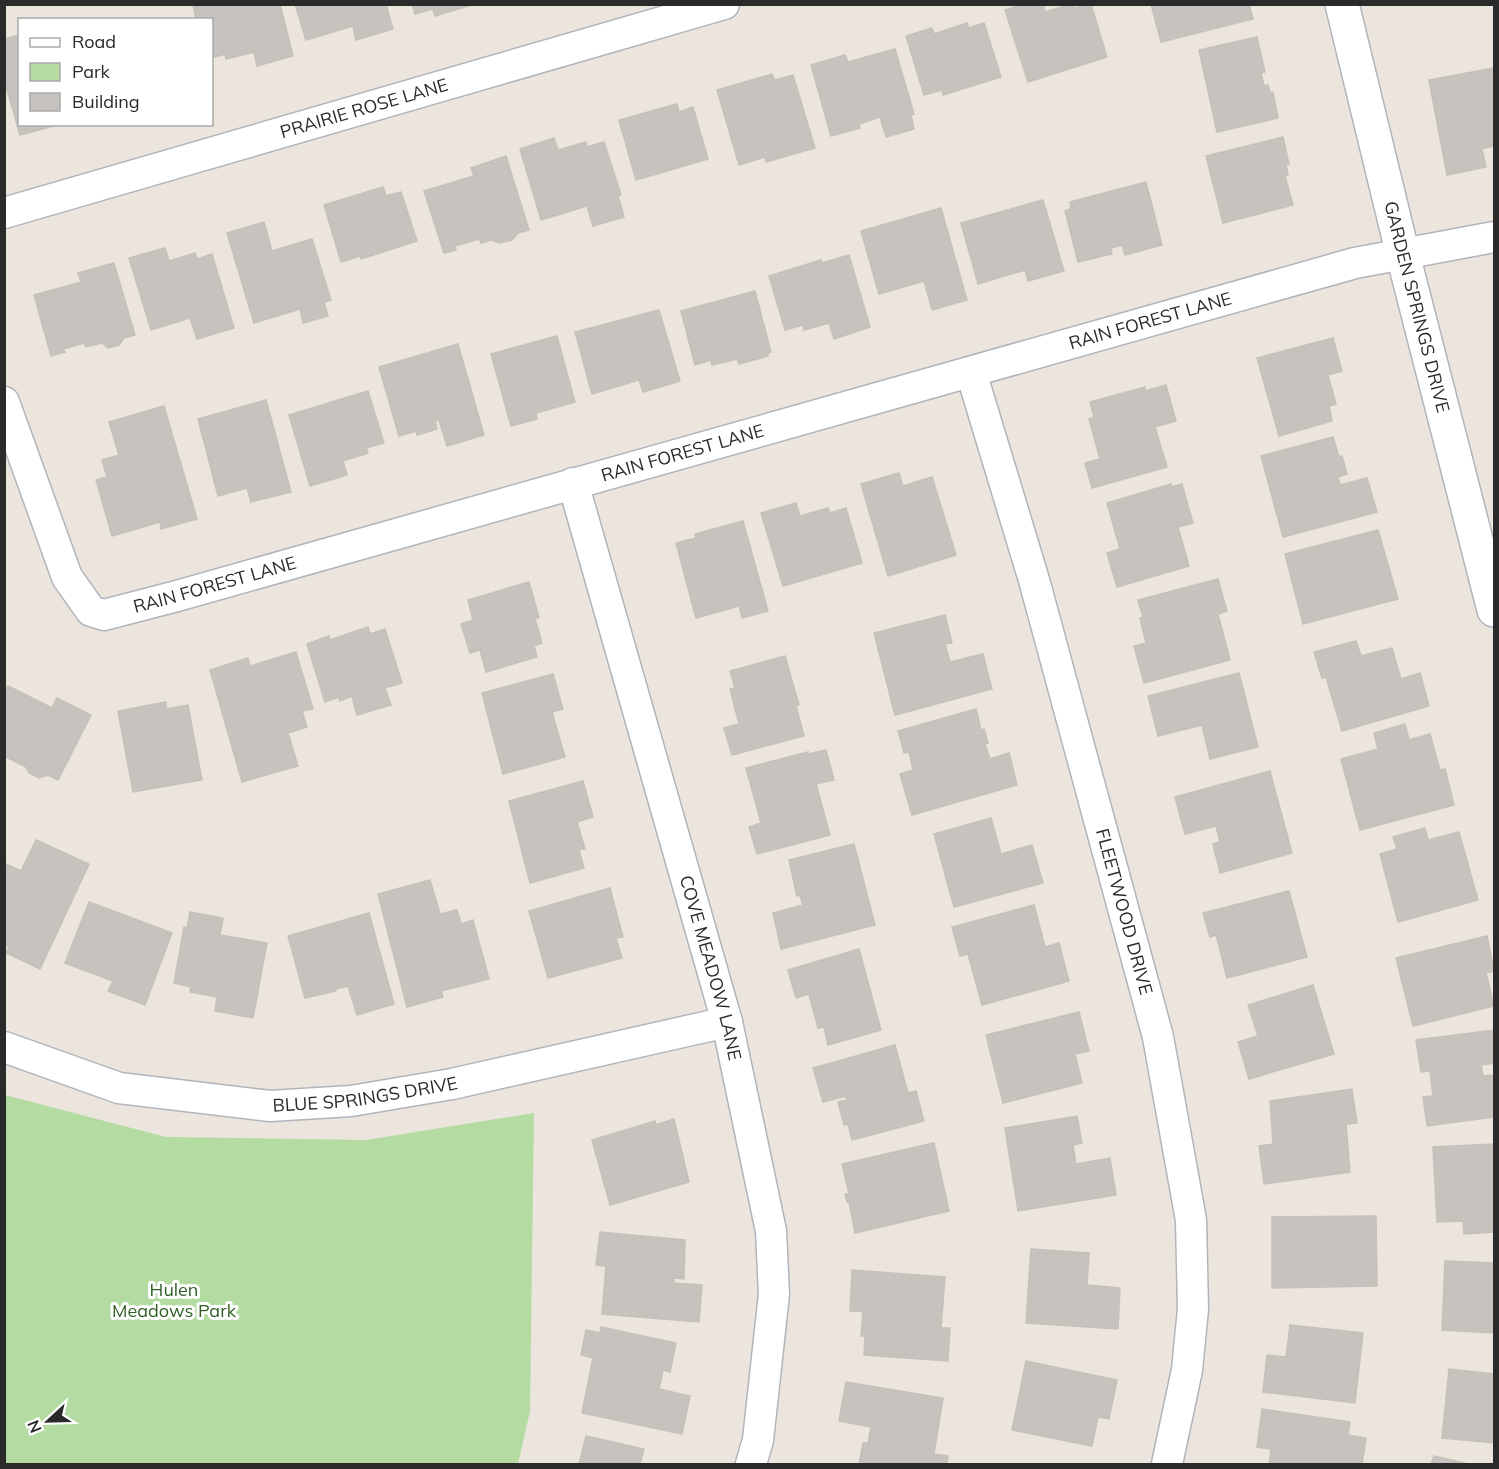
<svg xmlns="http://www.w3.org/2000/svg" width="1499" height="1469" font-family="Mulish,sans-serif">
  <style>
    .green { fill: #b4dba1 }
    .building { fill: #c6c2bd; stroke: #c6c1b8; stroke-width: 1.5 }
    .lines { fill: none; stroke-linecap: round; stroke-linejoin: round }
    .street-casing { stroke: #b2b4bc; stroke-width: 33 }
    .secondary-casing { stroke: #b2b4bc; stroke-width: 36 }
    .street { stroke: #fff; stroke-width: 30 }
    .secondary { stroke: #fff; stroke-width: 33 }
    .labels { text-anchor: middle; stroke-width: 6; stroke-linejoin: round; paint-order: stroke }
    .street-label { font-size: 18px; fill: #2a2a2a; stroke: #fff }
    .park-label { font-size: 18px; fill: #2f5f23; stroke: #fff }
  </style>
  <rect width="100%" height="100%" fill="#ebe5de"/>
  <polygon class="green" points="5,1095 166,1137 366,1140 534,1113 530,1411 518,1464 5,1464"/>
  <g class="building">
    <polygon points="280,4 293,56 257,66 254,52 226,59 225,54 212,58 212,20 196,20 193,5"/>
    <polygon points="295,4 386,4 393,29 356,40 353,26 306,40"/>
    <polygon points="412,4 475,4 435,16 433,9 415,14"/>
    <polygon points="1023,4 1043,4 1045,12 1072,4 1074,4 1075,8 1091,4 1107,57 1028,82 1005,10"/>
    <polygon points="1151,4 1249,4 1253,19 1161,42"/>
    <polygon points="967,23 969,28 984,23 1001,77 943,95 942,90 924,95 906,36 932,28 934,34"/>
    <polygon points="20,35 20,124 57,125 20,135 4,79 4,39"/>
    <polygon points="1257,37 1265,72 1261,73 1264,86 1268,85 1270,93 1273,92 1278,118 1217,132 1199,50"/>
    <polygon points="895,49 914,114 911,115 914,129 886,137 880,117 859,124 860,128 831,136 811,65 845,55 848,62"/>
    <polygon points="1494,68 1494,146 1482,149 1486,167 1447,175 1429,80"/>
    <polygon points="772,74 775,80 793,75 815,148 766,162 765,157 739,165 717,90"/>
    <polygon points="677,104 679,112 693,107 708,159 636,180 619,120"/>
    <polygon points="1283,137 1289,164 1286,164 1288,175 1285,176 1293,205 1223,223 1206,156"/>
    <polygon points="554,138 558,150 586,142 587,147 604,142 621,195 618,196 624,217 593,226 587,206 541,220 520,149"/>
    <polygon points="506,156 529,230 518,233 512,240 499,243 491,240 481,243 479,239 455,246 456,250 444,253 424,191 474,176 471,168"/>
    <polygon points="1146,182 1162,245 1125,255 1122,245 1111,248 1112,254 1078,262 1065,211 1071,209 1070,202"/>
    <polygon points="383,187 386,196 401,192 417,241 361,259 360,256 341,262 324,205"/>
    <polygon points="1043,200 1064,271 1028,281 1025,270 978,284 961,223"/>
    <polygon points="941,208 967,300 932,310 924,281 879,294 861,231"/>
    <polygon points="264,222 272,251 312,239 331,300 324,302 328,316 303,323 300,309 254,323 227,233"/>
    <polygon points="165,248 169,261 195,253 197,259 212,254 234,328 197,339 190,318 151,330 129,258"/>
    <polygon points="849,255 870,327 834,339 829,323 804,330 803,325 785,330 769,276 821,260 822,263"/>
    <polygon points="114,263 135,335 124,338 119,345 108,348 102,343 86,347 84,343 63,349 65,352 51,356 34,295 81,282 78,273"/>
    <polygon points="755,291 771,352 768,353 768,356 739,364 737,359 712,365 711,360 695,365 681,311"/>
    <polygon points="659,310 680,381 643,392 639,380 592,394 575,332"/>
    <polygon points="557,336 575,402 536,413 537,419 511,426 491,354"/>
    <polygon points="1333,338 1342,371 1328,375 1336,404 1329,406 1332,421 1279,436 1257,358"/>
    <polygon points="458,344 484,435 447,446 439,420 435,421 437,429 417,435 416,431 399,436 379,367"/>
    <polygon points="1166,385 1176,421 1155,427 1167,467 1092,488 1085,463 1100,459 1089,419 1094,417 1090,402 1145,387 1145,391"/>
    <polygon points="368,391 384,443 366,448 368,453 343,461 347,475 310,486 289,415"/>
    <polygon points="266,400 291,492 251,502 247,488 218,496 198,419"/>
    <polygon points="164,406 197,519 161,529 160,522 112,536 96,480 107,477 102,460 119,455 109,422"/>
    <polygon points="1333,437 1339,457 1342,456 1347,474 1338,477 1340,485 1367,478 1377,512 1283,537 1261,456"/>
    <polygon points="899,473 903,486 932,477 956,555 888,576 861,484"/>
    <polygon points="1171,484 1171,487 1182,484 1193,523 1178,527 1189,566 1117,587 1107,553 1120,549 1107,503"/>
    <polygon points="796,503 800,516 828,508 830,513 846,508 862,563 783,586 761,513"/>
    <polygon points="743,521 768,611 742,618 739,606 696,618 676,543 696,538 695,534"/>
    <polygon points="1378,530 1398,599 1303,624 1285,554"/>
    <polygon points="1218,579 1227,611 1218,614 1230,660 1144,683 1134,646 1146,643 1140,618 1143,617 1138,600"/>
    <polygon points="529,582 539,617 535,619 542,643 534,646 537,657 486,672 480,650 470,653 461,624 473,620 468,600"/>
    <polygon points="945,615 952,643 945,644 950,662 983,654 992,689 895,715 874,633"/>
    <polygon points="368,627 370,634 385,629 402,683 385,688 391,705 357,715 352,696 340,701 339,697 325,702 307,644 329,636 330,640"/>
    <polygon points="1356,641 1361,656 1392,648 1401,679 1420,673 1429,706 1342,731 1326,677 1322,678 1314,652"/>
    <polygon points="296,652 313,709 302,711 307,727 288,733 298,766 242,782 210,670 248,658 250,666"/>
    <polygon points="785,656 799,705 796,706 804,736 732,755 724,728 739,724 730,689 735,688 730,671"/>
    <polygon points="1239,673 1258,747 1210,759 1202,725 1158,736 1148,696"/>
    <polygon points="553,674 563,709 552,712 565,757 503,774 482,693"/>
    <polygon points="8,686 52,708 57,698 91,715 58,780 48,775 39,778 29,773 26,767 4,756 4,692"/>
    <polygon points="166,702 166,709 188,705 202,780 133,792 118,711"/>
    <polygon points="976,709 981,730 984,729 988,743 985,744 990,759 1009,753 1017,785 912,815 900,774 913,770 909,752 904,753 898,731"/>
    <polygon points="1405,724 1409,740 1430,734 1440,770 1445,769 1454,805 1360,830 1341,759 1378,749 1374,733"/>
    <polygon points="826,750 834,780 816,784 830,835 757,854 749,827 761,823 746,768 808,752 808,754"/>
    <polygon points="1270,771 1292,853 1220,873 1213,844 1220,842 1216,826 1185,834 1175,797"/>
    <polygon points="583,781 593,817 577,822 585,849 579,850 584,868 530,883 509,801"/>
    <polygon points="991,818 1001,854 1032,845 1043,883 954,907 934,834"/>
    <polygon points="1425,828 1428,840 1459,832 1478,900 1398,922 1380,854 1397,849 1393,837"/>
    <polygon points="36,840 89,864 40,969 6,953 9,947 4,945 4,867 6,864 21,871"/>
    <polygon points="854,844 875,925 781,949 773,913 803,905 800,895 797,896 789,860"/>
    <polygon points="430,880 440,914 457,910 461,924 473,920 489,979 441,991 443,997 407,1007 378,894"/>
    <polygon points="610,888 623,937 616,938 622,958 548,978 529,911"/>
    <polygon points="1289,891 1307,957 1227,978 1216,935 1210,937 1203,913"/>
    <polygon points="89,902 172,933 145,1005 108,991 113,981 65,963"/>
    <polygon points="1034,905 1045,947 1059,943 1069,981 982,1005 968,954 960,956 952,927"/>
    <polygon points="190,912 223,918 220,935 267,943 253,1018 215,1011 217,997 190,992 191,987 174,983 184,927 187,928"/>
    <polygon points="369,913 394,1004 357,1015 348,986 336,989 336,991 305,998 288,936"/>
    <polygon points="1487,936 1494,971 1486,973 1494,1006 1413,1026 1396,958"/>
    <polygon points="859,949 881,1030 828,1045 824,1027 818,1028 809,994 796,998 788,970"/>
    <polygon points="1313,985 1334,1054 1249,1079 1238,1042 1258,1036 1248,1005"/>
    <polygon points="1079,1012 1089,1051 1075,1054 1082,1083 1003,1103 986,1035"/>
    <polygon points="1494,1030 1494,1063 1481,1065 1483,1076 1494,1075 1494,1117 1427,1126 1423,1097 1433,1096 1430,1071 1421,1072 1416,1040"/>
    <polygon points="895,1045 908,1093 916,1091 924,1121 852,1140 848,1124 844,1125 838,1102 847,1100 846,1096 823,1102 813,1068"/>
    <polygon points="1352,1089 1357,1123 1346,1124 1350,1172 1264,1184 1259,1146 1273,1144 1270,1101"/>
    <polygon points="1077,1116 1082,1143 1073,1145 1076,1164 1110,1158 1116,1195 1018,1211 1005,1128"/>
    <polygon points="674,1119 689,1182 610,1205 592,1140 655,1121 655,1125"/>
    <polygon points="934,1143 949,1211 855,1233 849,1202 847,1202 845,1194 849,1194 842,1164"/>
    <polygon points="1494,1144 1494,1232 1464,1234 1463,1221 1437,1222 1433,1147"/>
    <polygon points="1376,1216 1377,1286 1272,1288 1272,1217"/>
    <polygon points="600,1232 685,1240 684,1279 674,1278 674,1283 702,1285 699,1322 602,1314 606,1266 596,1265"/>
    <polygon points="1031,1249 1089,1253 1087,1285 1120,1288 1118,1329 1026,1323"/>
    <polygon points="1445,1261 1494,1263 1494,1333 1442,1330"/>
    <polygon points="852,1270 945,1277 941,1328 950,1328 948,1361 864,1355 865,1336 861,1336 863,1311 850,1311"/>
    <polygon points="1290,1325 1363,1333 1355,1403 1263,1392 1267,1355 1286,1357"/>
    <polygon points="601,1327 676,1343 670,1372 663,1370 659,1389 690,1396 682,1434 582,1413 593,1358 581,1355 586,1330 600,1333"/>
    <polygon points="1026,1361 1117,1380 1109,1419 1098,1417 1092,1446 1012,1430"/>
    <polygon points="1449,1369 1494,1374 1494,1443 1442,1438"/>
    <polygon points="846,1382 943,1398 934,1454 948,1456 947,1464 859,1464 863,1443 868,1443 871,1427 839,1421"/>
    <polygon points="1262,1409 1350,1422 1348,1435 1366,1438 1362,1464 1269,1464 1271,1449 1257,1447"/>
    <polygon points="586,1436 644,1449 640,1464 579,1464"/>
    <polygon points="1434,1456 1469,1464 1431,1464"/>
  </g>
  <g class="lines">
    <defs>
      <g id="street">
        <path id="s1" d="M4,213l720,-209"/>
        <path id="s2" d="M971,372l63,208 124,457 33,183 2,89 -6,61 -20,94"/>
        <path id="s3" d="M4,402l63,175 24,34 13,4 73,-19 1178,-333 139,-26"/>
        <path id="s4" d="M573,483l154,539 44,209 3,63 -16,146 -7,24"/>
        <path id="s5" d="M4,1047l115,41 151,18 81,-5 101,-17 275,-62"/>
      </g>
      <g id="secondary">
        <path id="s6" d="M1342,4l61,251 91,355"/>
      </g>
    </defs>
    <use href="#street" class="street-casing"/>
    <use href="#secondary" class="secondary-casing"/>
    <use href="#street" class="street"/>
    <use href="#secondary" class="secondary"/>
  </g>
  <g class="labels">
    <g class="street-label">
      <text dy="6" stroke="none"><textPath href="#s1" startOffset="375">PRAIRIE ROSE LANE</textPath></text>
      <text dy="6" stroke="none"><textPath href="#s6" startOffset="312">GARDEN SPRINGS DRIVE</textPath></text>
      <text dy="6" stroke="none"><textPath href="#s3" startOffset="1328">RAIN FOREST LANE</textPath></text>
      <text dy="6" stroke="none"><textPath href="#s3" startOffset="842">RAIN FOREST LANE</textPath></text>
      <text dy="6" stroke="none"><textPath href="#s3" startOffset="356">RAIN FOREST LANE</textPath></text>
      <text dy="6" stroke="none"><textPath href="#s2" startOffset="561">FLEETWOOD DRIVE</textPath></text>
      <text dy="6" stroke="none"><textPath href="#s4" startOffset="504">COVE MEADOW LANE</textPath></text>
      <text dy="6" stroke="none"><textPath href="#s5" startOffset="370">BLUE SPRINGS DRIVE</textPath></text>
    </g>
    <g class="park-label">
      <text x="174" y="1296">Hulen<tspan x="174" dy="21">Meadows Park</tspan></text>
    </g>
  </g>
  <rect width="1499" height="1469" fill="none" stroke="#2a2a2a" stroke-width="12"/>
  <rect x="18" y="18" width="195" height="108" fill="#ffffff" stroke="#aaaaaa" stroke-width="1.5"/>
  <rect x="30" y="38" width="30" height="9" fill="#ffffff" stroke="#aaaaaa" stroke-width="1.5"/>
  <text x="72" y="48" font-size="18" fill="#2a2a2a">Road</text>
  <rect x="30" y="63" width="30" height="18" fill="#b4dba1" stroke="#aaaaaa" stroke-width="1.5"/>
  <text x="72" y="78" font-size="18" fill="#2a2a2a">Park</text>
  <rect x="30" y="93" width="30" height="18" fill="#c6c2bd" stroke="#aaaaaa" stroke-width="1.5"/>
  <text x="72" y="108" font-size="18" fill="#2a2a2a">Building</text>
  <g transform="translate(48 1421) rotate(248)" stroke="#ffffff" stroke-width="4.5" paint-order="stroke">
  <path d="M0-4.5L10 22L0 15L-10 22Z" fill="#2a2a2a"/>
  <text y="-9" font-size="16" font-weight="bold" text-anchor="middle" fill="#2a2a2a">N</text>
  </g>
</svg>
